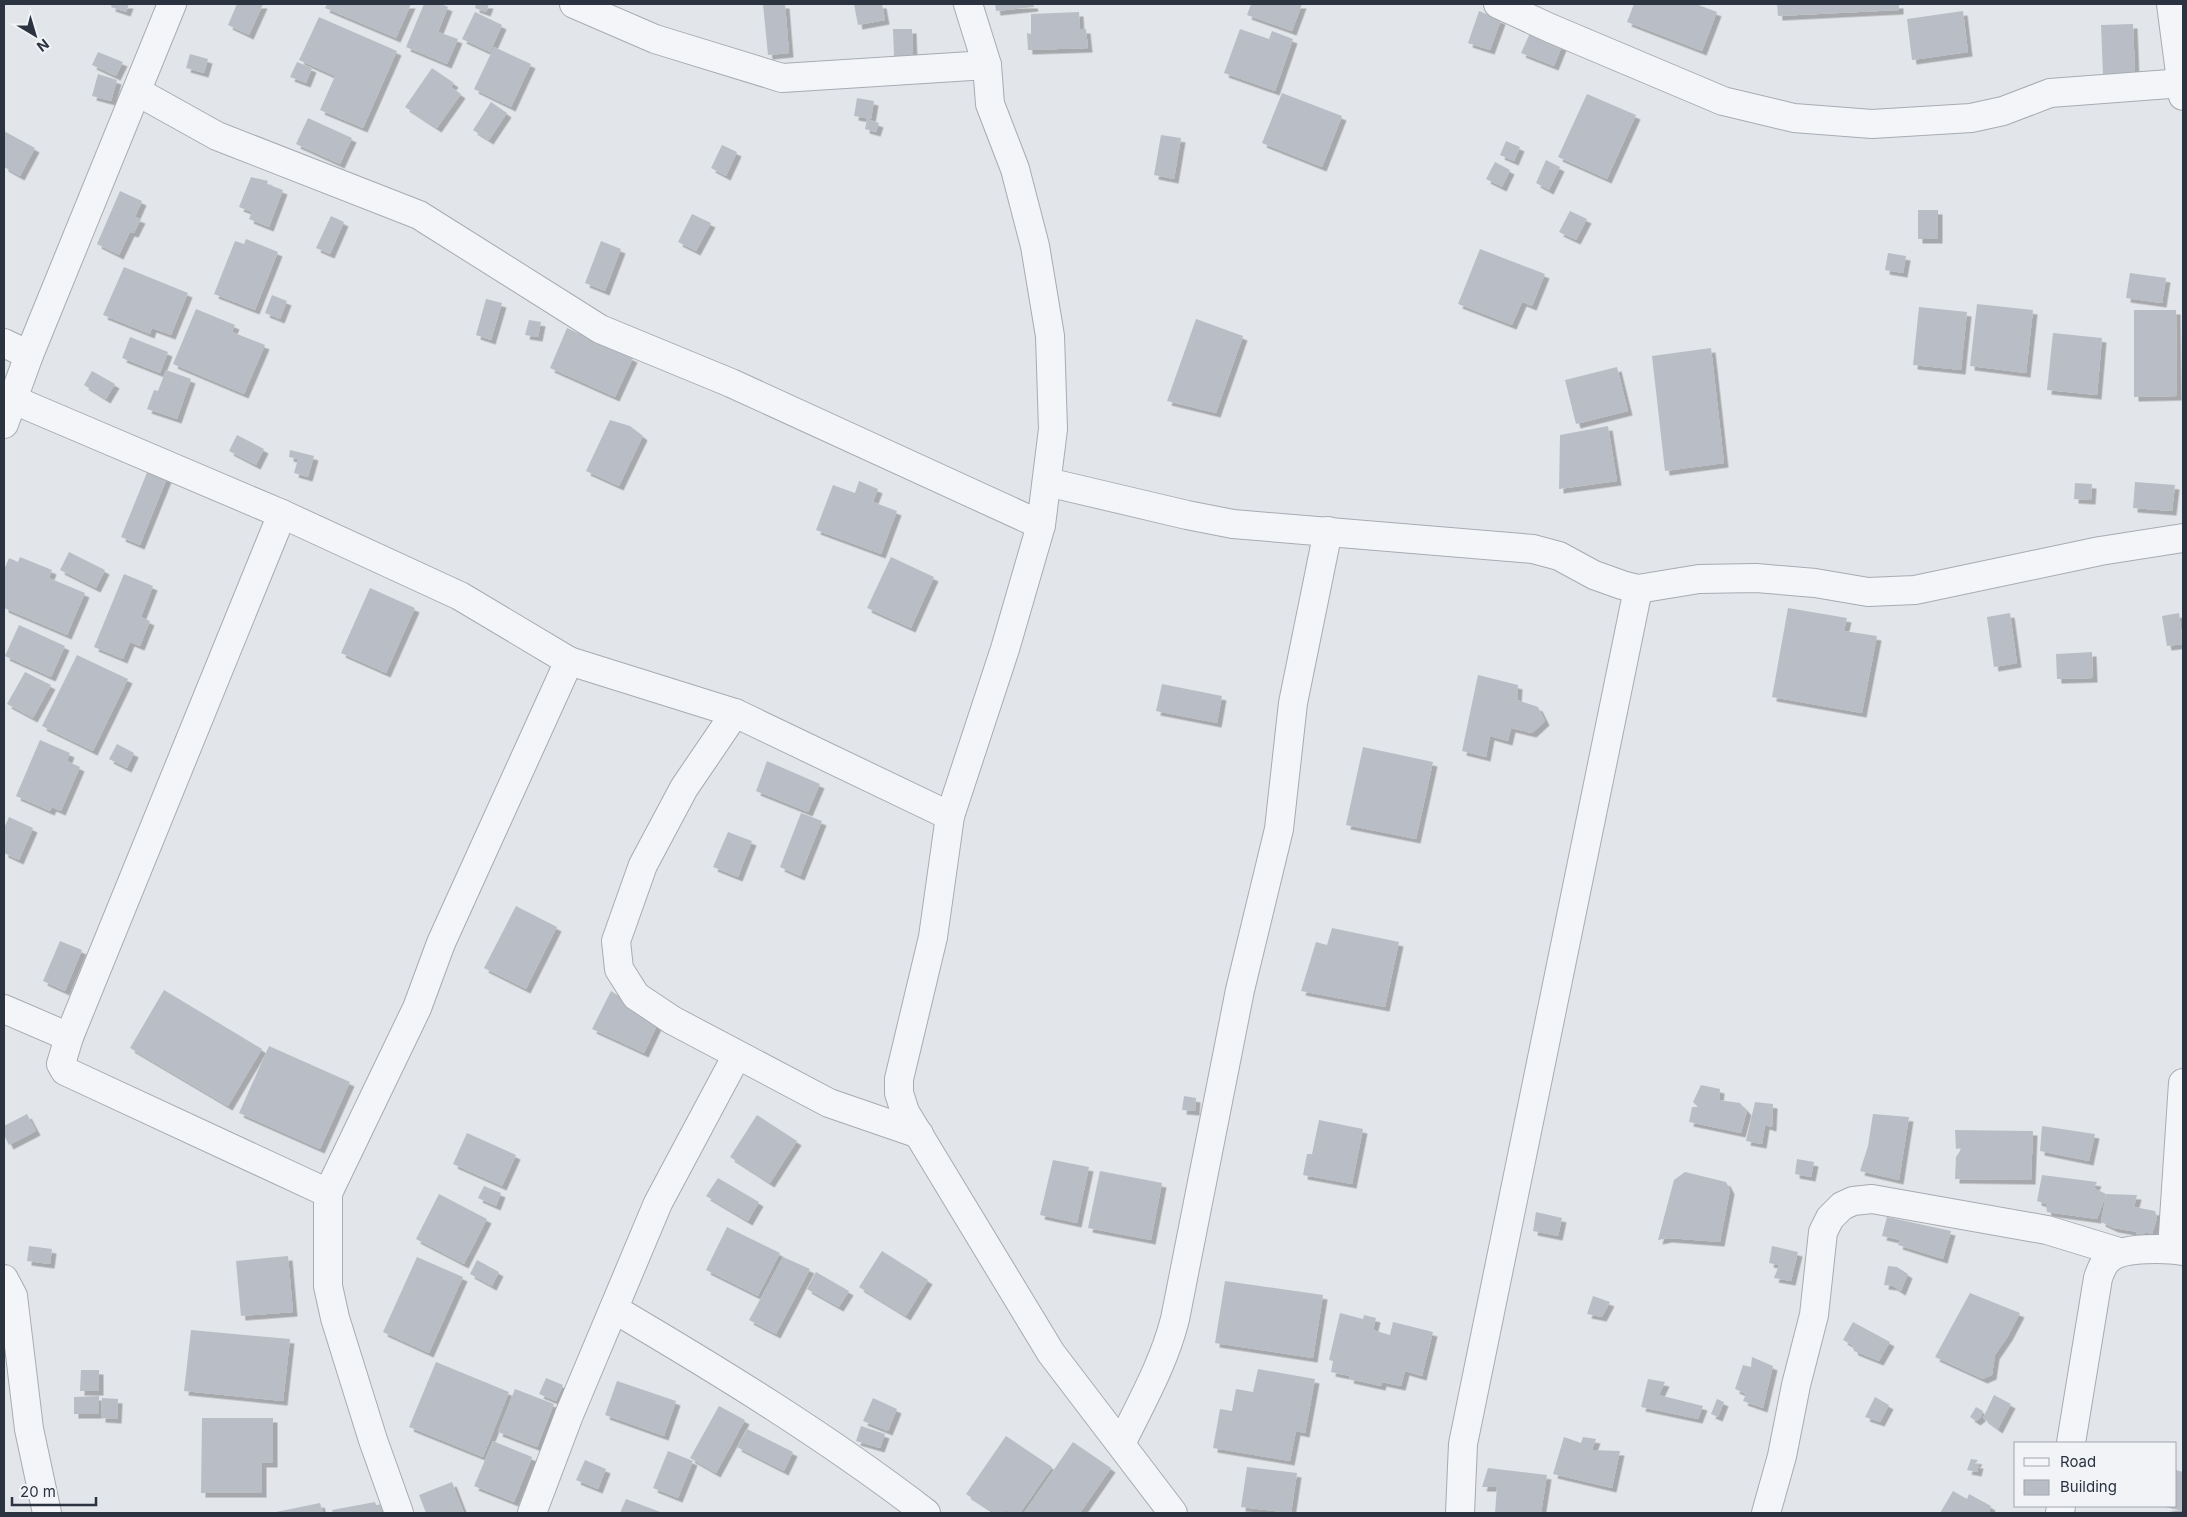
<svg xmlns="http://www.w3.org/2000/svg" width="2187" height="1517" font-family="Inter,sans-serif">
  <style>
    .building { fill: #b9bec6; filter: url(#shadow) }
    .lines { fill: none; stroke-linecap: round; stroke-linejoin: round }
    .minor-casing { stroke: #a7acb3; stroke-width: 30 }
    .minor { stroke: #f4f5f8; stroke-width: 28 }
  </style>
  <defs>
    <filter id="shadow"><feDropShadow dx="4.5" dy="4.5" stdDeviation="0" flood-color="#0004"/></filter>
  </defs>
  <rect width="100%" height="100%" fill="#e2e5e9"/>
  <g class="building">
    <polygon points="112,4 129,4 126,12 111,7"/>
    <polygon points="237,4 263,4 249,35 228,25"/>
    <polygon points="327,4 411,4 396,38 325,8"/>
    <polygon points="424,4 441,4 448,7 438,32 458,39 447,64 406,47"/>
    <polygon points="476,4 489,4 486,12 475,8"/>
    <polygon points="763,4 785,4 789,53 768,55"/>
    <polygon points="854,4 882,4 885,20 858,25"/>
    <polygon points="995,4 1033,4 1034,7 996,11"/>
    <polygon points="1251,4 1302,4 1292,31 1247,15"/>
    <polygon points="1634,4 1696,4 1717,12 1702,51 1627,22"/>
    <polygon points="1777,4 1899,4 1899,10 1778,16"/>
    <polygon points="1479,11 1501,20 1490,50 1468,43"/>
    <polygon points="1963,11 1968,52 1912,60 1907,19"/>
    <polygon points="475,12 502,25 490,52 462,39"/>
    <polygon points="1079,12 1080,29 1086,29 1088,48 1028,50 1027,33 1031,34 1031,14"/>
    <polygon points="319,17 397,51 363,128 320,110 335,76 299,60"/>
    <polygon points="2133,24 2135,73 2103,75 2101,25"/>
    <polygon points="893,29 912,29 913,56 894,56"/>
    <polygon points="1240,29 1269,39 1272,31 1293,39 1275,91 1224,73"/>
    <polygon points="1530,33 1562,46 1554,66 1521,53"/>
    <polygon points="494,47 531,64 511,107 474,89"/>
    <polygon points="98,52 123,62 116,76 92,65"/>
    <polygon points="190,54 208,59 204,73 186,68"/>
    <polygon points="297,62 312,68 306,83 290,77"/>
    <polygon points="432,68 454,83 451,87 461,94 437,128 405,107"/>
    <polygon points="98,74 117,80 111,101 92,96"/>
    <polygon points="1282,93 1342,116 1322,167 1262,143"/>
    <polygon points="1587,94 1636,115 1607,179 1558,157"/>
    <polygon points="857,98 874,101 871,119 854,116"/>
    <polygon points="491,102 507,113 489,140 473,130"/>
    <polygon points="308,118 352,138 340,164 296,144"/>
    <polygon points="867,119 879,123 876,132 865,129"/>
    <polygon points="4,131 35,148 20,176 4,167"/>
    <polygon points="1161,135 1181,138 1174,179 1154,175"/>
    <polygon points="1506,141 1520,147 1514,161 1500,155"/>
    <polygon points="722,145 737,152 726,176 711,168"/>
    <polygon points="1546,160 1560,167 1549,190 1536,183"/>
    <polygon points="1495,162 1510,170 1502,187 1486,179"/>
    <polygon points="251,177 268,181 267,184 283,190 269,227 249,219 252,212 239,207"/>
    <polygon points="120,191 142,201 135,217 141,219 134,233 130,232 119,255 97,244"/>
    <rect x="1918" y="210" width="20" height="29"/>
    <polygon points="1570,211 1587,219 1576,240 1559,232"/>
    <polygon points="692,214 711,223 696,251 678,242"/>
    <polygon points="331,216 344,222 330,254 316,248"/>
    <polygon points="246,239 278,252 255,310 214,294 235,241 244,244"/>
    <polygon points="601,241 621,249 605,291 585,283"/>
    <polygon points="1480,249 1545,274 1532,306 1522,302 1512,325 1458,304"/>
    <polygon points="1888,253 1906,256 1903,273 1885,270"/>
    <polygon points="124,267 188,293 171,335 152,328 150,334 103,315"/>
    <polygon points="2130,273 2166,278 2162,303 2126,298"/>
    <polygon points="272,295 287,301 280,319 265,313"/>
    <polygon points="486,299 502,303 491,340 476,335"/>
    <polygon points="1977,304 2033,310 2026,373 1970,366"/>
    <polygon points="1919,307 1967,312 1961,370 1913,365"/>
    <polygon points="196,309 235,325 232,332 265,345 244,394 173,364"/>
    <polygon points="2134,310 2176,310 2177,396 2134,397"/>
    <polygon points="1196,319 1243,336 1216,413 1167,401"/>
    <polygon points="529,320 541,322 538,337 525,335"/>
    <polygon points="567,328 633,358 615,397 550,368"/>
    <polygon points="2053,333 2102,338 2097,395 2047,390"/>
    <polygon points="130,337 168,352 160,373 122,358"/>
    <polygon points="1711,348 1724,463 1665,471 1652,356"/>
    <polygon points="1617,367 1628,411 1576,424 1565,380"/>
    <polygon points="166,370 191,379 177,419 147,409 154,390 158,391"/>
    <polygon points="92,371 115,384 106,399 84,385"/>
    <polygon points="610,420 630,426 643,436 619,486 586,471"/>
    <polygon points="1608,426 1617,481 1559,489 1560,435"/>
    <polygon points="237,435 264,449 256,465 229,451"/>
    <polygon points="290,450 314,456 308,477 294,473 298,459 289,457"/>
    <polygon points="148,470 167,478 140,545 121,537"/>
    <polygon points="859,481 878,489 873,502 897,511 881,554 816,530 833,485 855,493"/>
    <polygon points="2135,482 2175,485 2172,511 2133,508"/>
    <polygon points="2075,483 2092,484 2091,500 2074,499"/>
    <polygon points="69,552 105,570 96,588 60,570"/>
    <polygon points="20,557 52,570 49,578 85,593 67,635 4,608 4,570 9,558 18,562"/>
    <polygon points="891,557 934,577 911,628 867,608"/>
    <polygon points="124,574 153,586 141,617 150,621 140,646 130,642 123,659 94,647"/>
    <polygon points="370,588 415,608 386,673 341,653"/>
    <polygon points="1788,608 1847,618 1844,631 1877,636 1862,713 1772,697"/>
    <polygon points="2010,613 2017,663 1994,667 1987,617"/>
    <polygon points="2179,613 2183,644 2167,646 2162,616"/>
    <polygon points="19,625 65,646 51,677 5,656"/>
    <polygon points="2092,652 2093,678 2057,679 2056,654"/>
    <polygon points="77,655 128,679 93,751 42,726"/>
    <polygon points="25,672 51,685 33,718 7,704"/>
    <polygon points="1478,675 1518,685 1517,700 1538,707 1545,721 1532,733 1511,728 1508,741 1490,736 1486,757 1462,751"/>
    <polygon points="1162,684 1222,696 1217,723 1156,711"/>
    <polygon points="40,740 70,753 67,761 80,767 61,811 52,807 50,811 16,796"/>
    <polygon points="117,744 134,753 127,768 109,759"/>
    <polygon points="1363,747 1433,762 1416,839 1346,825"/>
    <polygon points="767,761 820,784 808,812 756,791"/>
    <polygon points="801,813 822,821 800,876 780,867"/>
    <polygon points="9,817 33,828 19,860 4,853 4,828"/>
    <polygon points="728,832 752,841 738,877 713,867"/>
    <polygon points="516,906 557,927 526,989 484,968"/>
    <polygon points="1332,928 1399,942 1385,1007 1301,991 1316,942 1327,945"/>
    <polygon points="60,941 82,950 65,991 43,981"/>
    <polygon points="164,990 262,1049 228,1106 130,1048"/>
    <polygon points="611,991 659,1021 644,1053 592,1029"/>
    <polygon points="269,1046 350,1082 320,1149 239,1113"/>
    <polygon points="1701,1085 1720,1089 1719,1100 1740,1103 1747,1111 1741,1133 1689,1122 1692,1107 1698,1107 1693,1102"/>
    <polygon points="1184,1096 1196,1098 1195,1111 1182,1110"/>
    <polygon points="1755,1102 1773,1104 1772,1127 1765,1125 1762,1144 1746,1141"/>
    <polygon points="27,1114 36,1131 9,1145 4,1135 4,1126"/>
    <polygon points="1873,1114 1909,1117 1899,1180 1860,1171 1868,1146"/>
    <polygon points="757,1115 797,1141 770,1183 730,1157"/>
    <polygon points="1319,1120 1363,1129 1352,1184 1303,1175 1307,1154 1312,1154"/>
    <polygon points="2042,1126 2095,1134 2089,1161 2040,1151"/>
    <polygon points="1955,1130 2033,1131 2031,1180 1955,1179 1956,1157 1962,1148 1956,1149"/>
    <polygon points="467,1133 516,1155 502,1186 453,1164"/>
    <polygon points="1797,1159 1814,1162 1811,1177 1795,1174"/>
    <polygon points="1053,1160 1089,1167 1077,1223 1040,1215"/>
    <polygon points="1100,1171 1162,1183 1151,1240 1088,1228"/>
    <polygon points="1685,1172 1726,1182 1730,1190 1720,1242 1668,1238 1658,1240 1674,1180"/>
    <polygon points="2042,1175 2097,1182 2094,1188 2106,1194 2097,1219 2047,1212 2046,1204 2037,1201"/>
    <polygon points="718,1178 759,1202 748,1221 706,1196"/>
    <polygon points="484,1186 501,1193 496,1206 478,1198"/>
    <polygon points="439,1194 487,1219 464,1264 416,1239"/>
    <polygon points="2106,1194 2137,1195 2134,1207 2155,1211 2157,1218 2152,1234 2145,1232 2144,1240 2135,1238 2137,1232 2114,1228 2101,1222"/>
    <polygon points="1536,1212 1562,1218 1558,1236 1533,1231"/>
    <polygon points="1887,1217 1951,1231 1943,1259 1898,1245 1900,1240 1882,1236"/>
    <polygon points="727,1227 780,1253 758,1296 706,1270"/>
    <polygon points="29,1246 52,1249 50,1264 27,1261"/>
    <polygon points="1772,1246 1798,1252 1791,1281 1774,1278 1779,1265 1769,1263"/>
    <polygon points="882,1251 928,1280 906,1316 859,1287"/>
    <polygon points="288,1256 293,1312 241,1316 236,1261"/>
    <polygon points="417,1257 463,1277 429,1353 383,1332"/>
    <polygon points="783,1257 810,1269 776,1334 749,1320"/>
    <polygon points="477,1260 499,1272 492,1286 470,1274"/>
    <polygon points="1888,1266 1897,1267 1908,1274 1901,1291 1893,1286 1884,1285"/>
    <polygon points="816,1272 849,1291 839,1307 807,1289"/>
    <polygon points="1225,1281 1323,1295 1313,1358 1215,1343"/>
    <polygon points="1970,1293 2020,1313 2008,1336 1995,1355 1992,1375 1983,1379 1935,1357"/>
    <polygon points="1593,1296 1610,1302 1602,1317 1587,1314"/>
    <polygon points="1340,1313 1363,1319 1364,1315 1376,1318 1373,1330 1390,1335 1393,1322 1433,1332 1422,1376 1405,1371 1401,1386 1382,1382 1381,1386 1349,1379 1350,1376 1331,1372 1333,1361 1329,1360"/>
    <polygon points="1853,1322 1890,1342 1879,1361 1854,1351 1852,1345 1843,1340"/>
    <polygon points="191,1330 290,1339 283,1401 184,1391"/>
    <polygon points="1752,1357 1773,1366 1763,1408 1743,1401 1746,1394 1735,1389 1743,1365 1751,1367"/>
    <polygon points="436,1362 509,1392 483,1457 409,1427"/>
    <polygon points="1258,1369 1315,1379 1305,1433 1296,1431 1290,1461 1213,1448 1220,1409 1232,1411 1236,1389 1253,1392"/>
    <polygon points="81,1370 99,1370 99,1391 80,1391"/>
    <polygon points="546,1378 563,1385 556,1401 539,1394"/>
    <polygon points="1648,1379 1665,1382 1659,1395 1703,1406 1698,1419 1641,1407"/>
    <polygon points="617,1381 676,1401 664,1436 605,1415"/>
    <polygon points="515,1389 554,1404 537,1447 498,1432"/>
    <polygon points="1994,1395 2011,1404 1998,1429 1983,1418"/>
    <polygon points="99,1396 99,1414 74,1414 74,1397"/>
    <polygon points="1875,1397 1889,1405 1880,1422 1865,1417"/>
    <polygon points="102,1398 118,1399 117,1419 101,1418"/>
    <polygon points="873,1398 897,1409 888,1431 863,1421"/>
    <polygon points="1717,1399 1724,1402 1718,1417 1711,1414"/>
    <polygon points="719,1406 745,1420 716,1473 690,1458"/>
    <polygon points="1976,1407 1983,1411 1981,1417 1976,1421 1970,1417"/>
    <polygon points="202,1418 273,1418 273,1463 262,1463 262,1493 201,1493"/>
    <polygon points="861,1426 885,1434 880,1448 856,1441"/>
    <polygon points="747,1429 793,1452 784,1471 737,1447"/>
    <polygon points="1006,1436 1052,1467 1020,1513 1010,1513 1006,1510 1004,1513 995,1513 966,1494"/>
    <polygon points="1564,1437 1581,1443 1583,1437 1596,1439 1592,1450 1620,1451 1612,1488 1553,1474"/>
    <polygon points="493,1441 532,1457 514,1502 474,1486"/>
    <polygon points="1073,1442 1111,1468 1080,1513 1024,1513"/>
    <polygon points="668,1451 693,1461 678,1498 653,1488"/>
    <polygon points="1971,1459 1978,1460 1975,1464 1979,1464 1977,1472 1967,1470"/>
    <polygon points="585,1460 606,1469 598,1489 576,1480"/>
    <polygon points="1247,1467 1297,1473 1291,1513 1241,1507"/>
    <polygon points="1488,1468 1547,1475 1541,1513 1495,1513 1497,1487 1482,1487"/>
    <polygon points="2176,1470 2183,1472 2183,1511 2165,1507 2176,1506"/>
    <polygon points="452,1482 464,1513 426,1513 419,1495"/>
    <polygon points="1953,1491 1967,1499 1969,1494 1991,1506 1989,1512 1992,1513 1940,1513"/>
    <polygon points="626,1499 663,1513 620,1513"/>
    <polygon points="375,1502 376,1505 384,1504 386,1513 333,1513 332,1510"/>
    <polygon points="320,1503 323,1513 276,1513 276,1512"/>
  </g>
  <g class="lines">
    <defs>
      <g id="minor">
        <polyline points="574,4 655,39 782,78 987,65"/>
        <polyline points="968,4 987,65 990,104 1015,169 1035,246 1050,336 1053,429 1041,525 1005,649 950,816 933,937 899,1079 899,1093 905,1112 1051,1353 1173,1513"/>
        <polyline points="1498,4 1550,28 1723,101 1794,118 1872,124 1971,118 2003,111 2050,93 2183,83"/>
        <polyline points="2171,4 2183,96"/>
        <polyline points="138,92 217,136 419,215 600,329 731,383 1041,525"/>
        <polyline points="4,343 29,355"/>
        <polyline points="14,400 282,514 460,596 569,661 735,713 950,816"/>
        <polyline points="4,424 29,355 172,4"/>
        <polyline points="1047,482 1187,515 1233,524 1533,549 1559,556 1594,575 1622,585 1638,589 1699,579 1756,578 1815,583 1868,592 1915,590 2100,551 2183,538"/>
        <polyline points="282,514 69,1037 61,1064 65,1071 328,1193"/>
        <polyline points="735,713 684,788 643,865 616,941 619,969 636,996 672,1020 829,1103 919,1134"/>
        <polyline points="4,1009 69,1037"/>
        <polyline points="2172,1249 2183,1083"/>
        <polyline points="4,1279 13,1296 29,1429 47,1513"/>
        <path d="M614,1309c107,63 213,128 312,204"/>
        <path d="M2071,1443l27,-165c3,-8 5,-15 12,-20 13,-11 57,-10 73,-7"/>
        <path d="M1121,1444c20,-41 43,-81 54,-125l65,-329 39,-161 14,-126 35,-172"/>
        <polyline points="399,1513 373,1440 335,1318 328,1286 328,1193 417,1008 441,943 569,661"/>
        <polyline points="532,1513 569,1415 658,1203 737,1055"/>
        <polyline points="1460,1513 1463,1444 1638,589"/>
        <polyline points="1766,1513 1782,1456 1796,1385 1814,1315 1823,1232 1830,1218 1842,1206 1853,1201 1872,1199 2047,1230 2119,1252"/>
        <polyline points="2060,1513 2061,1506"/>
      </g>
    </defs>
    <use href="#minor" class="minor-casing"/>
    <use href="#minor" class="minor"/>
  </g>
  <rect width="2187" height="1517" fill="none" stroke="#2b3240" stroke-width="10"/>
  <rect x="2014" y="1442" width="162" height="65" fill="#f1f3f7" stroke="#a2a6ae"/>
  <rect x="2024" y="1458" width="25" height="8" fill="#f4f5f8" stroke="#a2a6ae"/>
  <text x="2060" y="1467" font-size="15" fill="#2b3240">Road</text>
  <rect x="2024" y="1480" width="25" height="15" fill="#b9bec6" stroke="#a2a6ae"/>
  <text x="2060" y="1492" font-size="15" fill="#2b3240">Building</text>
  <g transform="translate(35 35) rotate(142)" stroke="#f1f3f7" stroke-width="4" paint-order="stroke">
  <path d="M0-4L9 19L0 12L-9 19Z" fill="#2b3240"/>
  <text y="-8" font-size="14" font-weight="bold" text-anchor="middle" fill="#2b3240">N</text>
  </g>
  <path d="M12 1497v8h84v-8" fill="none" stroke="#2b3240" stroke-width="2.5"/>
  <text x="20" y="1497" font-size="15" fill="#2b3240" stroke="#f1f3f7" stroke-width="4" paint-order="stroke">20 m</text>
</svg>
